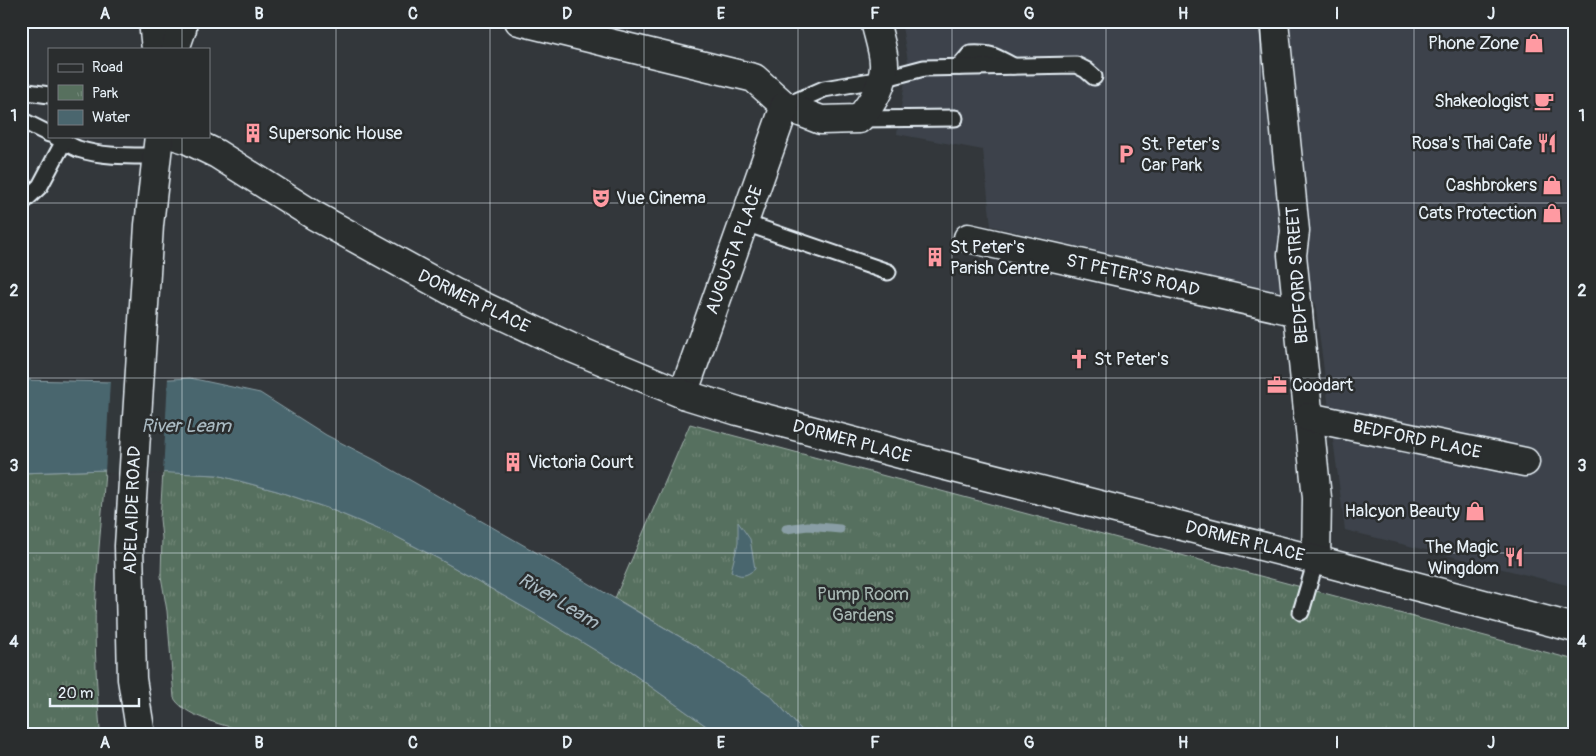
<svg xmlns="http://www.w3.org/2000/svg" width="1596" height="756" font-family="Pangolin,sans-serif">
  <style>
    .built { fill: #3d434b }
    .park { fill: url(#park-tufts); stroke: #a0b0ab }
    .water { fill: #4a666e; stroke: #899ea5 }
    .pier { fill: #33373b }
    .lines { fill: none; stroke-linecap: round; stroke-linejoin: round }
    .stream { stroke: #899ea5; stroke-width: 9 }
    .service-casing { stroke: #e8f1f8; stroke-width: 19 }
    .minor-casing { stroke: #e8f1f8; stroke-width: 31 }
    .tertiary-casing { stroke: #e8f1f8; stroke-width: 31 }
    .trunk-casing { stroke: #e8f1f8; stroke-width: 31 }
    .service { stroke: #2a2d2e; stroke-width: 15 }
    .minor { stroke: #2a2d2e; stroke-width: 28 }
    .tertiary { stroke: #2a2d2e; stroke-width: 28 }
    .trunk { stroke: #2a2d2e; stroke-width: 28 }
    .grid { fill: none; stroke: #e8f1f8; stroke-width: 1; stroke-opacity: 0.55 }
    .labels { text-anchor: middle; stroke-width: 5; stroke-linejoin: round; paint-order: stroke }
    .poi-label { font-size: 18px; fill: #e8f1f8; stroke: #2a2d2e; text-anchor: end }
    .street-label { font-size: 18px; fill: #e8f1f8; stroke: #2a2d2e }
    .park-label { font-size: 18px; fill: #a7b7b3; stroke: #2a2d2e }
    .water-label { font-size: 19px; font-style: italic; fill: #a9b9c1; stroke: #2a2d2e }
    .neatline { fill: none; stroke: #e8f1f8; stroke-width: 2 }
    .grid-label { font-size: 16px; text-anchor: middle; font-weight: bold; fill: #e8f1f8 }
  </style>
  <defs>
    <pattern id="park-tufts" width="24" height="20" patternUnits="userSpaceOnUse" patternTransform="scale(1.25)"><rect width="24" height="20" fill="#57705e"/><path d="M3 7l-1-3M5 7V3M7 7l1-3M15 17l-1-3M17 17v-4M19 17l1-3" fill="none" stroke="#6f8576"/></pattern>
  </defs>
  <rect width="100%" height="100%" fill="#33373b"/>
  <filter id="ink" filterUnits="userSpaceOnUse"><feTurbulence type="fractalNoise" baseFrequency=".02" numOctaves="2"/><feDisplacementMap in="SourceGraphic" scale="10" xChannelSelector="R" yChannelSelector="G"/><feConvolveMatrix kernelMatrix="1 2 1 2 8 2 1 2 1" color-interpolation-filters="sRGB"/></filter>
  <g filter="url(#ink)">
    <polygon class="built" points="901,21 1569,21 1575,69 1575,587 1345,530 1315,302 991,226 983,150 897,134 908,61"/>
    <g class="park">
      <polygon points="690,424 1575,660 1575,735 806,735 771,696 699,648 615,598"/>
      <path d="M105,470c-2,36 -6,71 -8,107 -4,51 -1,103 3,153l-29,5h-50v-262z"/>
      <path d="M163,472l54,3 60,16 50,17 68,28 44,23 105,60 82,50 93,66h-460c-24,-8 -72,-15 -85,-37l-7,-87 -6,-35 1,-38 -2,-19z"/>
    </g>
    <g class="water">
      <polygon points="190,378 260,393 326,435 375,460 539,554 699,648 771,696 806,735 719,735 626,669 544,619 439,559 395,536 327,508 277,491 217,475 105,470 21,473 21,380 113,382"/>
      <path d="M738,522l12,17 5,30c-9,7 -14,9 -24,2l7,-28z"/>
    </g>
    <polygon class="pier" points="168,377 163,474 105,473 110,380"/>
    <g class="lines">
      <polyline class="stream" points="786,529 808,526 840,529"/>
      <defs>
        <g id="service">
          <path d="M959,67l11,-13c22,-1 24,2 43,12"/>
          <polyline points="21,91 49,95"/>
          <polyline points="785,106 824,89 882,79 924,68 1076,65 1086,70 1094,77"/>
          <polyline points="859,119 955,118"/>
          <polyline points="21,120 49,134"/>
          <path d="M54,136c8,4 16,10 24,13 25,8 53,7 78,7"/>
          <polyline points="21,204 40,186 64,141"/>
          <polyline points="745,223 888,272"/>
          <polyline points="1301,612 1316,560"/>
        </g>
        <g id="minor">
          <path d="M519,21l235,57 31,28 36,14 38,-1c12,-14 24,-32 25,-52 1,-13 -6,-32 -9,-46"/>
          <polyline points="1274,21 1295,231 1292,255 1317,498 1316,560"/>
          <polyline points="968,238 1298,312"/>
          <polyline points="683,394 785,106"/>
          <polyline points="1308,417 1525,462"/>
        </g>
        <polyline id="tertiary" points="176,136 186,139 217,154 315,216 455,293 572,348 683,394 738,411 942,465 1316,560 1575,628"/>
        <g id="trunk">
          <polyline points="153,21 156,49"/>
          <polyline points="175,49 182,29 182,21"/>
          <polyline points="141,735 132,679 129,546 149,225 159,136"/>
        </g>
      </defs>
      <use href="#service" class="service-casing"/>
      <use href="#minor" class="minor-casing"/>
      <use href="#tertiary" class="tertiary-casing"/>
      <use href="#trunk" class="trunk-casing"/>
      <use href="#service" class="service"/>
      <use href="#minor" class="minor"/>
      <use href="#tertiary" class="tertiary"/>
      <use href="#trunk" class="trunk"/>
    </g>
  </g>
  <path class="grid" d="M182,21v28M336,21v714M490,21v714M644,21v714M798,21v714M952,21v714M1106,21v714M1260,21v714M1414,21v714M182,136v599M21,203h1554M21,378h1554M21,553h1554"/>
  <defs>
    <symbol id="shop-bare" viewBox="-9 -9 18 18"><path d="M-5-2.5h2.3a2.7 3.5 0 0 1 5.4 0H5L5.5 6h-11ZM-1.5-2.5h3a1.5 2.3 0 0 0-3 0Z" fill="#ff9aa2" stroke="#2a2d2e" stroke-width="2.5" paint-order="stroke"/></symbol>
    <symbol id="cafe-bare" viewBox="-9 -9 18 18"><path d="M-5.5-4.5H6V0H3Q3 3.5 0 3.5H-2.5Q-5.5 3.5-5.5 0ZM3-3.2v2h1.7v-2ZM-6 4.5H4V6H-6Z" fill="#ff9aa2" stroke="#2a2d2e" stroke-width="2.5" paint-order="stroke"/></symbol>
    <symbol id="building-bare" viewBox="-9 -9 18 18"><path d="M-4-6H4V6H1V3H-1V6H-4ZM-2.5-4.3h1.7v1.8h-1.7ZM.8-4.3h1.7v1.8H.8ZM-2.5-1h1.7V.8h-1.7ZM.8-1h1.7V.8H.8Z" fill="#ff9aa2" stroke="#2a2d2e" stroke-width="2.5" paint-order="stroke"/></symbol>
    <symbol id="restaurant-bare" viewBox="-9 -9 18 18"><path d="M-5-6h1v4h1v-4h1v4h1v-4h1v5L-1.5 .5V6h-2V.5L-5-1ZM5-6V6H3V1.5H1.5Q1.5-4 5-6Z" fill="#ff9aa2" stroke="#2a2d2e" stroke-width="2.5" paint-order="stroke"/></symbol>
    <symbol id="parking-bare" viewBox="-9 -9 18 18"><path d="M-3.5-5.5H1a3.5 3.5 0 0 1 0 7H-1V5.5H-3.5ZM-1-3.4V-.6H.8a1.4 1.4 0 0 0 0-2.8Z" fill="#ff9aa2" stroke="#2a2d2e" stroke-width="2.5" paint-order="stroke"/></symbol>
    <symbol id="theatre-bare" viewBox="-9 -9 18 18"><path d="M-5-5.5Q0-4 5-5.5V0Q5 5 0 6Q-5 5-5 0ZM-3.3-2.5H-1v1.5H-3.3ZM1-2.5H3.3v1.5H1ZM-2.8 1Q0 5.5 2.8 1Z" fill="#ff9aa2" stroke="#2a2d2e" stroke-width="2.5" paint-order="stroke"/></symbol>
    <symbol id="church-bare" viewBox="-9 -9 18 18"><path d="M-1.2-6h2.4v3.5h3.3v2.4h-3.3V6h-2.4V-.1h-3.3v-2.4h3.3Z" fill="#ff9aa2" stroke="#2a2d2e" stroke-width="2.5" paint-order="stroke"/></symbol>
    <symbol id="office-bare" viewBox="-9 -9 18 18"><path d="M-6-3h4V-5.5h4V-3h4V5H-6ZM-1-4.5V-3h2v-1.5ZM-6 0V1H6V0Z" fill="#ff9aa2" stroke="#2a2d2e" stroke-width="2.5" paint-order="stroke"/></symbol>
  </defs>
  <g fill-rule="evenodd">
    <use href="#shop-bare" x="1520" y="29" width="28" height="28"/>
    <use href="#cafe-bare" x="1530" y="87" width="28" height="28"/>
    <use href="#building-bare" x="239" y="119" width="28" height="28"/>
    <use href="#restaurant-bare" x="1533" y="129" width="28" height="28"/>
    <use href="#parking-bare" x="1112" y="140" width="28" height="28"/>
    <use href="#shop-bare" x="1538" y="171" width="28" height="28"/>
    <use href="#theatre-bare" x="587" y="184" width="28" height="28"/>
    <use href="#shop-bare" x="1538" y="199" width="28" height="28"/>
    <use href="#building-bare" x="921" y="243" width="28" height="28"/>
    <use href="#church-bare" x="1065" y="345" width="28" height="28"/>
    <use href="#office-bare" x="1263" y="371" width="28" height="28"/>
    <use href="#building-bare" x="499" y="448" width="28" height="28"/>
    <use href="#shop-bare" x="1461" y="497" width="28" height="28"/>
    <use href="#restaurant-bare" x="1500" y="543" width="28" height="28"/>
  </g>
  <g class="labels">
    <g class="poi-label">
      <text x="1519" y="49">Phone Zone</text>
      <text x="1529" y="107">Shakeologist</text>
      <text x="268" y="139" text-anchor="start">Supersonic House</text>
      <text x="1532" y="149">Rosa's Thai Cafe</text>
      <text x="1141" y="150" text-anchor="start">St. Peter's<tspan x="1141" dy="21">Car Park</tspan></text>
      <text x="1537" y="191">Cashbrokers</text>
      <text x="616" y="204" text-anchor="start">Vue Cinema</text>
      <text x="1537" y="219">Cats Protection</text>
      <text x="950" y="253" text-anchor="start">St Peter's<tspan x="950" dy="21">Parish Centre</tspan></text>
      <text x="1094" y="365" text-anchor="start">St Peter's</text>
      <text x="1292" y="391" text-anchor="start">Coodart</text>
      <text x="528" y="468" text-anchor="start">Victoria Court</text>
      <text x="1460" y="517">Halcyon Beauty</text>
      <text x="1499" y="553">The Magic<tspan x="1499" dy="21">Wingdom</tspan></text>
    </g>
    <g class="street-label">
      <text transform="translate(734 250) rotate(-70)" y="6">AUGUSTA PLACE</text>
      <text transform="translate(1133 275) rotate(13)" y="6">ST PETER'S ROAD</text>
      <text transform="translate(1297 275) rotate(-94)" y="6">BEDFORD STREET</text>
      <text transform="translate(474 301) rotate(26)" y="6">DORMER PLACE</text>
      <text transform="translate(1417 439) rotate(12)" y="6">BEDFORD PLACE</text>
      <text transform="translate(852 441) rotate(15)" y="6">DORMER PLACE</text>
      <text transform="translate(132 510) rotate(-88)" y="6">ADELAIDE ROAD</text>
      <text transform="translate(1245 541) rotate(14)" y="6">DORMER PLACE</text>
    </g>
    <g class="park-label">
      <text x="863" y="600">Pump Room<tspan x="863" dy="21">Gardens</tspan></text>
    </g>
    <g class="water-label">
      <text x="186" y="432">River Leam</text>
      <text transform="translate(559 600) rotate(31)" y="7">River Leam</text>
    </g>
  </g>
  <rect width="1596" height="756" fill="none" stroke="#2a2d2e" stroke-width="55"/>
  <rect x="48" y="48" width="162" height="90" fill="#2a2d2e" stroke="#767b7f"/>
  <rect x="58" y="64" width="25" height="8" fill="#2a2d2e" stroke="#767b7f"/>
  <text x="92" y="72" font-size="15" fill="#e8f1f8">Road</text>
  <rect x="58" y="85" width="25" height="15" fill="url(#park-tufts)" stroke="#767b7f"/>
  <text x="92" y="98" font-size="15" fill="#e8f1f8">Park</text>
  <rect x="58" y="110" width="25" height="15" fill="#4a666e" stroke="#767b7f"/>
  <text x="92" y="122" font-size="15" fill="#e8f1f8">Water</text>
  <path d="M50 698v8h89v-8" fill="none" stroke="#e8f1f8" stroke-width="2.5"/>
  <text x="58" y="698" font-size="15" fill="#e8f1f8" stroke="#2a2d2e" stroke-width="4" paint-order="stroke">20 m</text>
  <rect x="28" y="28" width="1540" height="700" class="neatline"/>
  <g class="grid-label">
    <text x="105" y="19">A</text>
    <text x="259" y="19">B</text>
    <text x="413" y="19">C</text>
    <text x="567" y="19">D</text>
    <text x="721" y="19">E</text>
    <text x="875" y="19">F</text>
    <text x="1029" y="19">G</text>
    <text x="1183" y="19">H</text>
    <text x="1337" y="19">I</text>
    <text x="1491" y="19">J</text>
    <text x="14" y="121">1</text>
    <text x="1582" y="121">1</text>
    <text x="14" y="296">2</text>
    <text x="1582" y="296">2</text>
    <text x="14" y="471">3</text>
    <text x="1582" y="471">3</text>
    <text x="14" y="647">4</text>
    <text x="1582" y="647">4</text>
    <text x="105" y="748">A</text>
    <text x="259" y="748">B</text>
    <text x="413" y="748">C</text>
    <text x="567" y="748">D</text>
    <text x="721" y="748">E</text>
    <text x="875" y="748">F</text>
    <text x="1029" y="748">G</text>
    <text x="1183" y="748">H</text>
    <text x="1337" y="748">I</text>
    <text x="1491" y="748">J</text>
  </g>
</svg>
